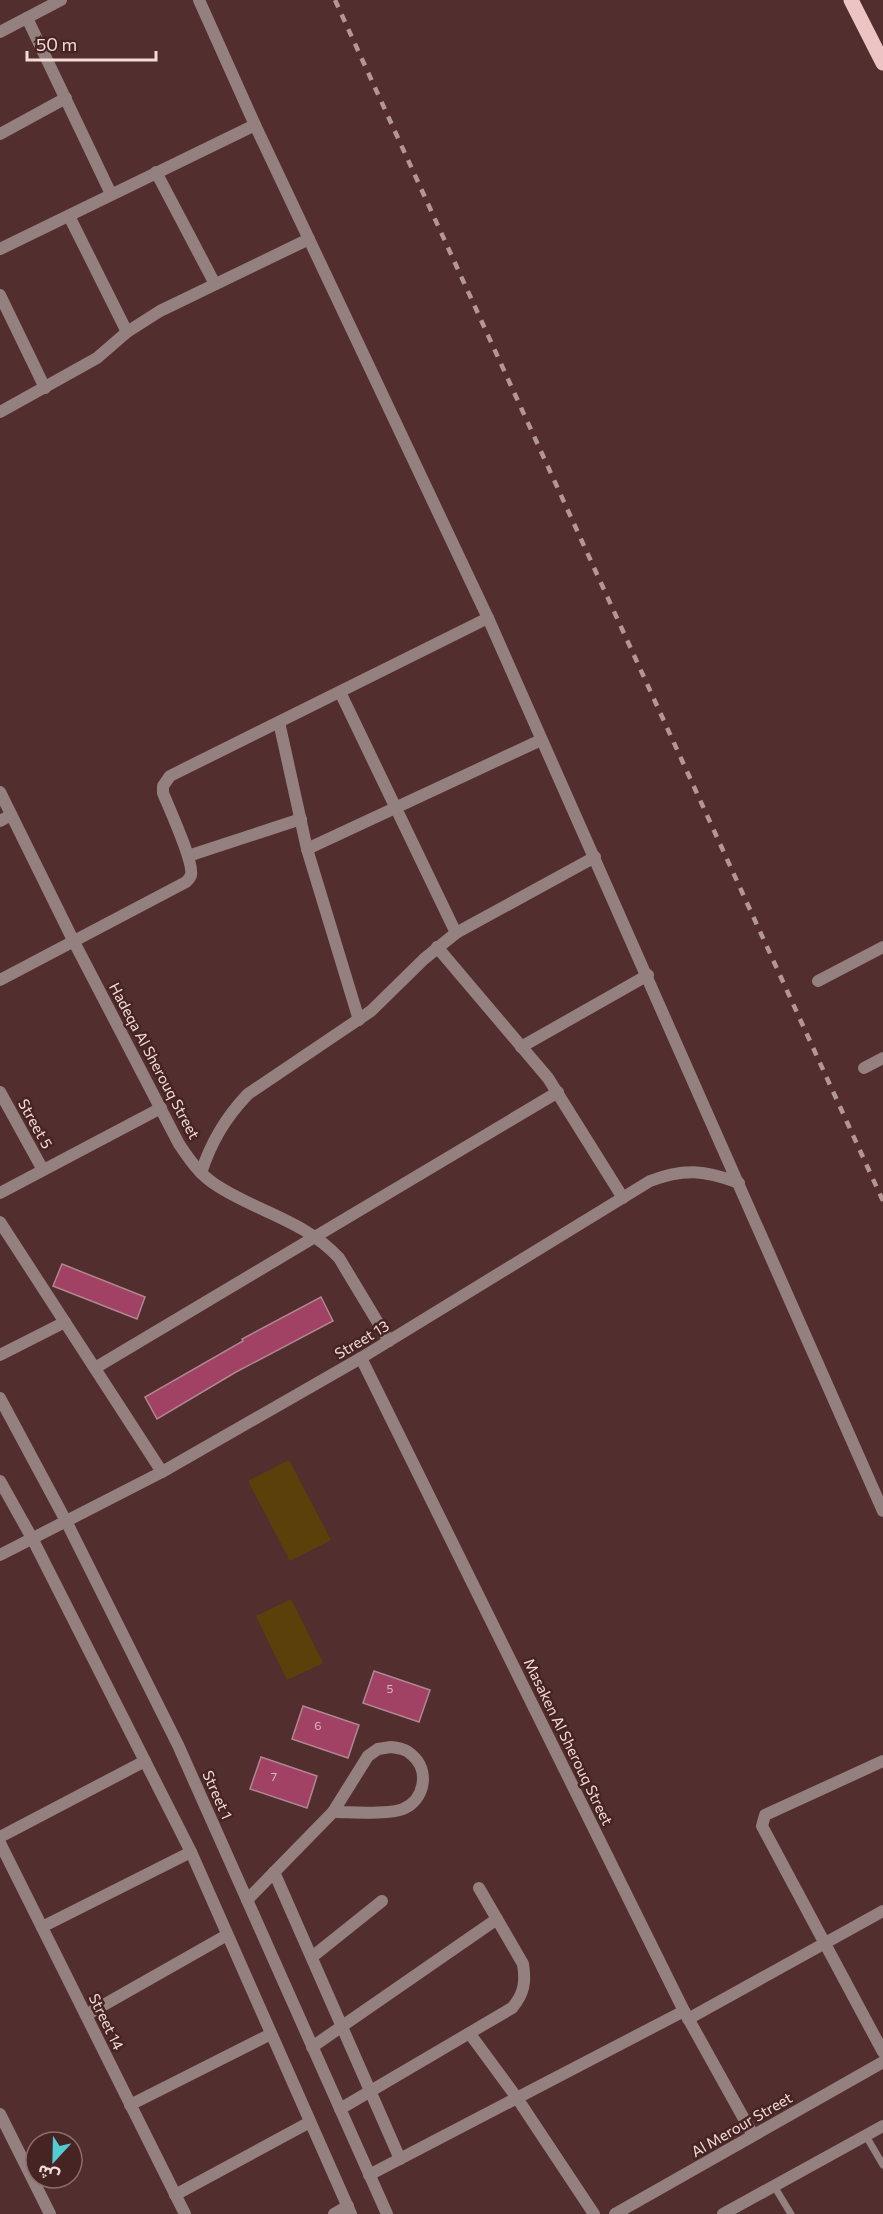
<svg xmlns="http://www.w3.org/2000/svg" width="883" height="2214" font-family="Commissioner,'Noto Sans Arabic',sans-serif">
  <style>
    .green { fill: #5b4109 }
    .building { fill: #a14264; stroke: #b08691; stroke-width: 1.5 }
    .lines { fill: none; stroke-linecap: round; stroke-linejoin: round }
    .service { stroke: #93807f; stroke-width: 7 }
    .minor { stroke: #93807f; stroke-width: 12 }
    .tertiary { stroke: #93807f; stroke-width: 12 }
    .primary { stroke: #ecc4c3; stroke-width: 15 }
    .rail { stroke: #b39695; stroke-width: 4.5; stroke-dasharray: 8 8; stroke-linecap: butt }
    .labels { text-anchor: middle; stroke-width: 5; stroke-linejoin: round; paint-order: stroke }
    .number-label { font-size: 12px; fill: #deb5bc }
    .street-label { font-size: 15px; fill: #f3dbda; stroke: #472424 }
  </style>
  <rect width="100%" height="100%" fill="#532e2e"/>
  <g class="green">
    <polygon points="289,1460 331,1540 290,1561 248,1481"/>
    <polygon points="291,1599 323,1663 287,1680 256,1616"/>
  </g>
  <g class="building">
    <polygon points="62,1264 145,1297 137,1319 53,1286"/>
    <polygon points="321,1297 333,1321 236,1372 157,1419 145,1397 243,1341 242,1339"/>
    <polygon points="374,1671 430,1690 419,1722 363,1703"/>
    <polygon points="303,1706 359,1725 348,1758 292,1739"/>
    <polygon points="261,1757 317,1776 307,1808 250,1789"/>
  </g>
  <g class="lines">
    <g class="service">
      <polyline points="866,2136 883,2165"/>
      <polyline points="774,2186 791,2214"/>
    </g>
    <g class="minor">
      <polyline points="27,18 111,194"/>
      <polyline points="0,32 61,0"/>
      <polyline points="0,134 66,98"/>
      <polyline points="156,172 215,284"/>
      <polyline points="69,216 127,332"/>
      <polyline points="0,249 255,125"/>
      <polyline points="0,295 45,388"/>
      <polyline points="0,412 97,358 127,332 160,311 309,239"/>
      <polyline points="340,692 456,933"/>
      <polyline points="279,722 307,849 359,1020"/>
      <path d="M0,792l73,148 106,204c10,15 21,31 37,41 41,27 88,35 123,73l50,83"/>
      <polyline points="0,821 11,815"/>
      <polyline points="307,849 541,740"/>
      <polyline points="188,856 301,819"/>
      <polyline points="437,947 548,1078 623,1198"/>
      <path d="M0,980l186,-98c2,-2 4,-4 5,-7 3,-13 -22,-67 -28,-82v-7l7,-10 318,-158"/>
      <polyline points="818,981 883,947"/>
      <polyline points="521,1047 648,975"/>
      <polyline points="864,1068 883,1058"/>
      <polyline points="0,1092 43,1170"/>
      <path d="M201,1173c10,-31 24,-55 47,-79l123,-83 53,-52 32,-26 139,-76"/>
      <polyline points="0,1193 161,1108"/>
      <polyline points="0,1222 162,1472"/>
      <polyline points="0,1355 65,1322"/>
      <polyline points="361,1358 684,2011 753,2135"/>
      <polyline points="95,1368 558,1092"/>
      <polyline points="0,1398 66,1521 178,1745 387,2214"/>
      <polyline points="0,1481 32,1538 191,1852 351,2214"/>
      <path d="M0,1555l162,-83 199,-114 289,-177c34,-13 55,-11 89,2"/>
      <path d="M391,1747c8,1 15,2 21,8 18,15 13,45 -9,54 -15,6 -52,3 -70,3l35,-56 10,-7z"/>
      <polyline points="883,1761 765,1815 762,1826 883,2052"/>
      <polyline points="0,1837 145,1761"/>
      <polyline points="0,1843 185,2214"/>
      <polyline points="274,1872 400,2159"/>
      <polyline points="247,1900 333,1812"/>
      <polyline points="42,1927 191,1852"/>
      <polyline points="312,1957 382,1901"/>
      <polyline points="86,2015 227,1935"/>
      <polyline points="688,2019 883,1911"/>
      <polyline points="470,2034 517,2098 594,2214"/>
      <polyline points="312,2047 497,1919"/>
      <polyline points="130,2105 271,2034"/>
      <path d="M340,2109l172,-101c12,-14 14,-26 11,-44l-44,-76"/>
      <polyline points="0,2114 50,2214"/>
      <polyline points="369,2175 684,2011"/>
      <polyline points="175,2195 310,2122"/>
      <polyline points="334,2214 348,2206"/>
      <polyline points="615,2214 883,2062"/>
      <polyline points="723,2214 883,2126"/>
    </g>
    <polyline class="tertiary" points="199,0 255,125 488,618 883,1511"/>
    <polyline class="primary" points="851,0 883,63"/>
    <polyline class="rail" points="335,0 883,1201"/>
  </g>
  <g class="labels">
    <g class="number-label">
      <text x="390" y="1693">5</text>
      <text x="318" y="1730">6</text>
      <text x="274" y="1781">7</text>
    </g>
    <g class="street-label">
      <text transform="translate(154 1061) rotate(62)" y="5">Hadeqa Al Sherouq Street</text>
      <text transform="translate(35 1124) rotate(61)" y="5">Street 5</text>
      <text transform="translate(362 1340) rotate(-31)" y="5">Street 13</text>
      <text transform="translate(568 1742) rotate(64)" y="5">Masaken Al Sherouq Street</text>
      <text transform="translate(217 1795) rotate(66)" y="5">Street 1</text>
      <text transform="translate(106 2022) rotate(64)" y="5">Street 14</text>
      <text transform="translate(742 2125) rotate(-30)" y="5">Al Merour Street</text>
    </g>
  </g>
  <g transform="translate(54 2160) rotate(202)"><circle r="28" fill="#472424" stroke="#8c6d6d" stroke-width="1.5"/>
  <path d="M0-4.5L10 22L0 15L-10 22Z" fill="#51ccd3"/>
  <text y="-9" font-size="16" font-weight="bold" text-anchor="middle" fill="#f3dbda">ش</text>
  </g>
  <path d="M27 51v9h129v-9" fill="none" stroke="#f3dbda" stroke-width="3"/>
  <text x="36" y="51" font-size="18" fill="#f3dbda" stroke="#472424" stroke-width="4.5" paint-order="stroke">50 m</text>
</svg>
